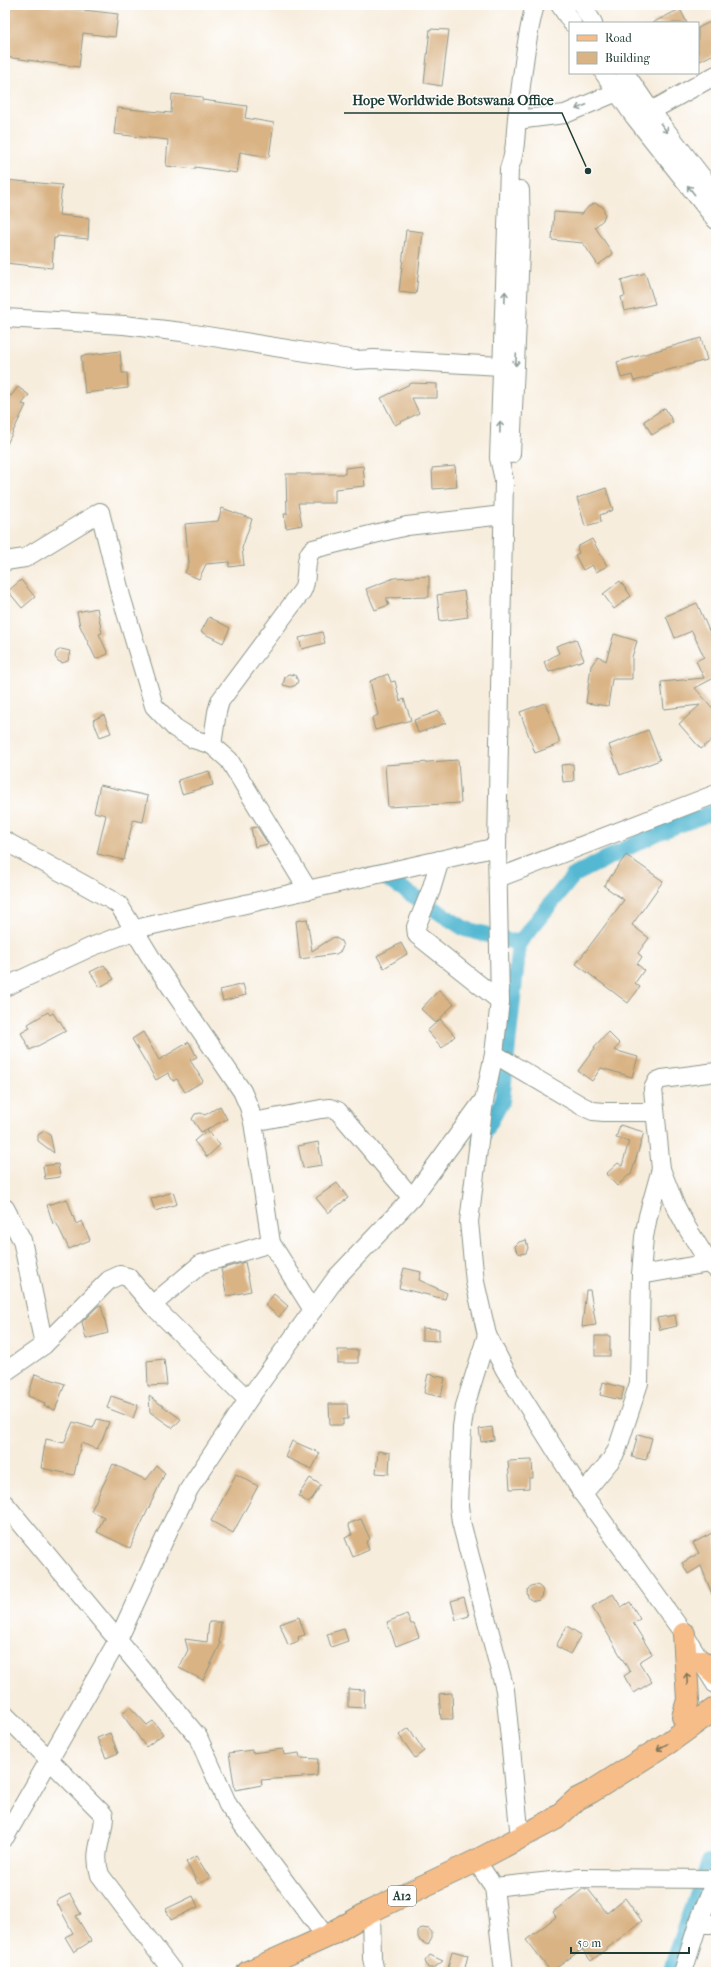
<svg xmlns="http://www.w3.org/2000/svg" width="721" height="1977" font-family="'IM FELL French Canon',serif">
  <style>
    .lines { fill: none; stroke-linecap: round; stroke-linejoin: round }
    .canal { stroke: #54b8d2; stroke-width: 16 }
    .building { fill: #d9b384 }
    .minor-casing { stroke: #8b9588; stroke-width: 20 }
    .major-casing { stroke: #8b9588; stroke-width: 24 }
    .minor { stroke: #fff; stroke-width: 18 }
    .major { stroke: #f7bd88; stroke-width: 22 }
    .oneway { stroke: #8f9e9a }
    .oneway2 { stroke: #80775a }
    .labels { text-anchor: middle; stroke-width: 3; stroke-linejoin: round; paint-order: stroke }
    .shield { fill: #fff; stroke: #627771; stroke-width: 1 }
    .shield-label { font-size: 12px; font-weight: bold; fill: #1f3d34 }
    .leader { fill: none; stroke: #1f3d34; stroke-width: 1.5 }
    .callout-dot { fill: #1f3d34; stroke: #fff; stroke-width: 1.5 }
    .callout-label { font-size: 14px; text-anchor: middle; font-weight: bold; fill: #1f3d34; stroke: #fff; stroke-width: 3; stroke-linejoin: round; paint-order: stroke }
  </style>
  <rect width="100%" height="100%" fill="#fff"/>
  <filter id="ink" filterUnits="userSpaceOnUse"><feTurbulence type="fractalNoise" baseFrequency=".025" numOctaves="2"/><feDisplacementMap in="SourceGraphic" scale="8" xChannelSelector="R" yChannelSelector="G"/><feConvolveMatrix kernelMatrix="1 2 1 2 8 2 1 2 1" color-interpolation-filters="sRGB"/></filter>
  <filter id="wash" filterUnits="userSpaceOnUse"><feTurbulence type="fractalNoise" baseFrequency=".012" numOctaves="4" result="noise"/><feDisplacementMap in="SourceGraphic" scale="16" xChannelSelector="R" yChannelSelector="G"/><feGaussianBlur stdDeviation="0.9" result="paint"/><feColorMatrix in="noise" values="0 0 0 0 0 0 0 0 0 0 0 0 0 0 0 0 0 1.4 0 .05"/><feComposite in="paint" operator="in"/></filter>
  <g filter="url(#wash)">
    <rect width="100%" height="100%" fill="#f7eddd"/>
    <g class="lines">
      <g class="canal">
        <polyline points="369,876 383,876 465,929 519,943"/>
        <polyline points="480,1141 502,1101 519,943 574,875 657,833 716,811"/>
        <polyline points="670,1972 709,1862"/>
      </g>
    </g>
    <g id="blocks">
      <g class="building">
        <polygon points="5,5 41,5 118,14 115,37 83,33 79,67 5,57"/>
        <polygon points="680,9 687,23 652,23"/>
        <polygon points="716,19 716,53 698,62 698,28"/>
        <polygon points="430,29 449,30 442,86 424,83"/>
        <polygon points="172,94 202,97 202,100 247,106 245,118 274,123 269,157 240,152 237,173 195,167 195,169 166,166 168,140 114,134 117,108 171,113"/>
        <polygon points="5,180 62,185 59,215 89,218 88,239 57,236 57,238 54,238 52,268 5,263"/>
        <polygon points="595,203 603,207 605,214 603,220 595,227 613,254 598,265 583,243 552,240 554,212 582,214 589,206"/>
        <polygon points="406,230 423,232 416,294 399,292"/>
        <polygon points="645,273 655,304 624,311 621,297 625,296 621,280"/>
        <polygon points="701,338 707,360 652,374 653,376 634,381 632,375 621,378 617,362"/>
        <polygon points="120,351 122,373 127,373 128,388 85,393 81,356"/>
        <polygon points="412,383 437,384 437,398 412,398 419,413 395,425 381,398"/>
        <polygon points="18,387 29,395 22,404 26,405 5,448 5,391 11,396"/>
        <polygon points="665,408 673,422 652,435 644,421"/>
        <polygon points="363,466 365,486 335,489 335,503 298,503 302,525 286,528 284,514 287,514 286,474 345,474 345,468"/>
        <polygon points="455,466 457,487 433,489 432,468"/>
        <polygon points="606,488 613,510 600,515 601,522 585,526 577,498"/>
        <polygon points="222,508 252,519 242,548 244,565 229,567 229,562 206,564 199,579 185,573 189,562 185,524 218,521"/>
        <polygon points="592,539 607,566 596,572 592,565 583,570 575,555 579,553 577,547"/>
        <polygon points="429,576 429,597 386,598 389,605 375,610 366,589 394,578"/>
        <polygon points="21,580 35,597 22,608 8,591"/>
        <polygon points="620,581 631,596 614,609 603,594"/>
        <polygon points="464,591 468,617 440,621 437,595"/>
        <polygon points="697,603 716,647 716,684 714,678 695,688 716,712 716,736 701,749 679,724 700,705 664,709 661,682 704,678 696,661 704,657 692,631 675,638 666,616"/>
        <polygon points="97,608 102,633 99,634 108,654 96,659 80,626 77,612"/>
        <polygon points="209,617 230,628 223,643 201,632"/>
        <polygon points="322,632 325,643 302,649 299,638"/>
        <polygon points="614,634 637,641 632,657 632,679 612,679 608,706 586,703 591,666 598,656 606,661"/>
        <polygon points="576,639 584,660 549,672 544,662 559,653 556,646"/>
        <polygon points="61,649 70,651 68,661 62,663 58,661 55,657 56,652"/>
        <polygon points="288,674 295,675 298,681 296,685 291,687 283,685 285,677"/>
        <polygon points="388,674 391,682 395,681 400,701 404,699 411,720 375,730 372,718 378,715 370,681"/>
        <polygon points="545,703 559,739 559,744 535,753 520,712"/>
        <polygon points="439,711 446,723 418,733 414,720"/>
        <polygon points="104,715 111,733 100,737 93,720"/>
        <polygon points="648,730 660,760 620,775 609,745"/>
        <polygon points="458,760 461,803 388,807 385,765"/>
        <polygon points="573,764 574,781 563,782 561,765"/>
        <polygon points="209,771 213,785 182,794 178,780"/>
        <polygon points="100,785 148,796 143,822 133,820 124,860 97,854 106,815 94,812"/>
        <polygon points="257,827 268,844 255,847 251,828"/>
        <polygon points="626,855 663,881 632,925 649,938 638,953 642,957 637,964 644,970 635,983 640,987 628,1003 576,964 624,900 604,886"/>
        <polygon points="307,919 312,951 334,937 341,941 343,946 341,951 336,954 300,959 296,921"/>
        <polygon points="401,943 407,954 384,968 377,956"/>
        <polygon points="104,965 114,979 100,987 90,972"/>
        <polygon points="243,984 246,995 223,1001 220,990"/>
        <polygon points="439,990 454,1004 436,1023 421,1009"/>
        <polygon points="48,1012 50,1015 53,1013 58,1021 60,1021 66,1031 30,1050 21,1033 30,1028 28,1024"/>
        <polygon points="440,1019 455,1036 442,1048 427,1031"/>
        <polygon points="143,1032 159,1060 189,1042 197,1057 190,1060 203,1081 185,1092 177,1079 173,1081 168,1073 156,1080 132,1039"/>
        <polygon points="608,1032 620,1044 614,1050 638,1057 632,1077 601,1068 592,1081 578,1071 595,1048 594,1047"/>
        <polygon points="220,1106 227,1119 201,1132 192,1119 195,1114 201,1113 205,1115"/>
        <polygon points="620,1125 644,1132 631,1175 629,1175 617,1186 606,1174 618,1163 622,1166 629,1141 616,1138"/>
        <polygon points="207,1130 220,1145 207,1157 194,1141"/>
        <polygon points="44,1131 50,1134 54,1153 38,1141 38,1135"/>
        <polygon points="318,1142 322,1165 303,1168 298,1146"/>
        <polygon points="58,1164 60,1177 45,1179 43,1166"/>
        <polygon points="337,1183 348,1198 328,1213 316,1198"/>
        <polygon points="173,1192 177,1204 155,1211 151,1199"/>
        <polygon points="67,1199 76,1224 82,1221 90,1240 69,1249 56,1222 53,1224 47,1205"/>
        <polygon points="526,1240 528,1248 526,1253 520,1254 516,1250 515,1246 519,1242"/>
        <polygon points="245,1262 251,1291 227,1296 221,1269"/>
        <polygon points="404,1268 421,1272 419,1280 447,1293 445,1299 399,1288"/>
        <polygon points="586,1290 590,1290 596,1325 582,1327"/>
        <polygon points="274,1294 288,1306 279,1317 265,1305"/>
        <polygon points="101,1305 108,1333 86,1339 82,1322 98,1306"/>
        <polygon points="675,1315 677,1326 660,1330 657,1318"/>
        <polygon points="422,1328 439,1329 439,1341 422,1340"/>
        <rect x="595" y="1336" width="15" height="20"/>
        <rect x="338" y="1350" width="20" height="13"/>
        <polygon points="164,1359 167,1385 148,1386 147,1361"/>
        <polygon points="35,1374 65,1384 55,1410 44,1406 45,1403 28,1396"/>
        <polygon points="428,1374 445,1378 441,1397 424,1393"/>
        <polygon points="603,1382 624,1388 621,1400 600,1395"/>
        <polygon points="111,1396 138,1405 133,1418 107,1408"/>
        <polygon points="149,1396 181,1419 173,1428 150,1412"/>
        <polygon points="329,1404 347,1404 348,1419 343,1419 343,1425 330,1425"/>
        <polygon points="97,1419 109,1422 103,1438 97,1449 81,1443 74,1475 41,1468 46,1439 64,1443 73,1422 93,1428"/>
        <polygon points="492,1427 494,1440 481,1442 479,1429"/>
        <polygon points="638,1434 652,1438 646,1460 632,1457"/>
        <polygon points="292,1441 320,1453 312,1469 285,1457"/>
        <polygon points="378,1451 390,1453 389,1474 376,1473"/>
        <polygon points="532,1460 533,1478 529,1478 529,1488 510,1489 508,1461"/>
        <polygon points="113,1464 146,1480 157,1466 165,1473 130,1548 97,1532 104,1517 91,1511"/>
        <polygon points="236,1474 258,1486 233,1533 211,1521"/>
        <polygon points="310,1478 321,1485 309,1503 298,1496"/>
        <polygon points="361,1519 370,1539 366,1542 369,1550 353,1557 345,1538 352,1535 348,1524"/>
        <polygon points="716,1531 716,1602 715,1602 701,1566 688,1574 682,1563 699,1553 693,1543"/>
        <circle cx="535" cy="1593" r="8"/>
        <polygon points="613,1594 621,1607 630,1602 640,1619 633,1623 652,1654 639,1662 652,1682 634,1693 624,1676 630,1672 592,1607"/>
        <polygon points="464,1597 469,1616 456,1620 451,1601"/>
        <polygon points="407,1614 411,1624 414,1624 419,1637 396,1646 387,1622"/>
        <polygon points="299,1617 305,1635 298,1637 299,1641 288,1645 280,1624"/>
        <polygon points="209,1622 221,1622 219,1643 221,1643 203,1680 179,1668 188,1650 185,1639 207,1642"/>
        <polygon points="567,1626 581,1635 570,1654 556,1646"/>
        <polygon points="344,1629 348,1641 331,1647 327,1634"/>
        <polygon points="348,1689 365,1690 364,1708 348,1707"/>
        <polygon points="452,1693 453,1719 441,1719 439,1694"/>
        <polygon points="130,1707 147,1725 153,1721 163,1734 146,1747 122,1714"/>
        <polygon points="409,1728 424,1751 415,1758 399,1735"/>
        <polygon points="110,1733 118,1753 106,1758 97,1738"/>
        <polygon points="283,1749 284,1755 299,1753 300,1758 318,1759 317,1776 261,1780 262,1785 235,1790 229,1753 252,1750 252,1753"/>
        <polygon points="196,1856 210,1878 198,1884 186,1862"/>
        <polygon points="583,1889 588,1889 607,1913 625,1898 642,1921 591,1961 582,1949 551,1972 526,1940 556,1917 553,1912"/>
        <polygon points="70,1894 81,1914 76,1916 91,1941 74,1952 65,1937 73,1933 56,1901"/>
        <polygon points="193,1896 198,1907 171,1920 166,1909"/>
        <polygon points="422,1928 429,1929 432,1933 432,1938 428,1945 420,1941 418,1937 418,1932"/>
        <polygon points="452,1951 468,1955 464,1972 448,1968"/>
        <polygon points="430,1955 443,1961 434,1968 428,1968 425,1961"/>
      </g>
    </g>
  </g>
  <g filter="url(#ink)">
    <use href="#blocks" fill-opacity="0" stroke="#8b9588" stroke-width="1"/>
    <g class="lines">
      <defs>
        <g id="minor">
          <path d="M535,5c-10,37 -13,75 -18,113 -2,19 -1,33 -8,51l-10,289 5,22 -7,367 3,154 -6,53 -10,47 -15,121 6,60 12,53 18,35 78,124 101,140 32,51"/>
          <polyline points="560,5 572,23"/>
          <polyline points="582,5 593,23"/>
          <polyline points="604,73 634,116 716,220"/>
          <polyline points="625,73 651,111 716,195"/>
          <polyline points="641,114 651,111 716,75"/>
          <polyline points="517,120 565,114 617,92"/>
          <polyline points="5,318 124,325 182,332 356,360 374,359 501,366"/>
          <polyline points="511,454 521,230 520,190"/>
          <polyline points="5,561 25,558 100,512 121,596 154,706 175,728 193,739 212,745 229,760 308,890"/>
          <path d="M212,745l5,-33 3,-11 82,-110c8,-14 0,-32 11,-42l94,-23 96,-11"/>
          <polyline points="5,841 110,899 119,905 153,961 242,1091 249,1107 253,1122 271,1243 313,1310"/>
          <polyline points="440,860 431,890 416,927 417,935 500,1001"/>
          <polyline points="498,878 716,794"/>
          <polyline points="5,987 91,947 144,927 497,847"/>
          <polyline points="494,1054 582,1106 593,1111 604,1112 654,1112"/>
          <polyline points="716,1072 662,1079 657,1081 653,1089 661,1169 675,1205 686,1226 709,1263 716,1269"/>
          <polyline points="253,1122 321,1109 330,1108 338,1111 412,1198"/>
          <polyline points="5,1208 22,1240 44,1345"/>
          <polyline points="641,1275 709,1263"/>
          <polyline points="152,1305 248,1400"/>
          <polyline points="487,1335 465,1406 462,1427 459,1506 461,1522 505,1690 520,1838"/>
          <polyline points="5,1372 44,1345 109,1280 120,1275 128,1277 152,1305 201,1264 271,1243"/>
          <polyline points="583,1494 611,1460 617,1450 639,1383 641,1275 644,1237 648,1216 661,1169"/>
          <polyline points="5,1504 198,1737 228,1805 326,1937"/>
          <path d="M5,1715l99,100c0,24 -12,34 -4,60l73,97"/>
          <polyline points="5,1837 118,1640 171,1525 189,1489 248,1400 336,1278 412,1198 483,1101"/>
          <polyline points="476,1861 494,1887 504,1972"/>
          <polyline points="494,1887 580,1878 716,1879"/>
          <polyline points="371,1911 372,1958 375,1972"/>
          <polyline points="698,1924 716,1924"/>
          <polyline points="683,1972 698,1924 716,1878"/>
        </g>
        <g id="major">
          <polyline points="701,1661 716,1674"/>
          <polyline points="683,1717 688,1700 684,1634"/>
          <polyline points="248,1972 326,1937 371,1911 476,1861 555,1819 577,1799 591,1792 668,1743 716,1708"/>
        </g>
      </defs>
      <use href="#minor" class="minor-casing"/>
      <use href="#major" class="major-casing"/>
      <use href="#minor" class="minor"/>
      <use href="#major" class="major"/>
    </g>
    <defs><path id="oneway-shaft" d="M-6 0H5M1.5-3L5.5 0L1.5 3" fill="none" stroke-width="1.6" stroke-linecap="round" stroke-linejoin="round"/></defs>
    <g class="oneway">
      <use href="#oneway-shaft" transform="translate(581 107) rotate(158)"/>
      <use href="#oneway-shaft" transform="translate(664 128) rotate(52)"/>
      <use href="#oneway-shaft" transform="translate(691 190) rotate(-128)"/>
      <use href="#oneway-shaft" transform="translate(505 297) rotate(-88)"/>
      <use href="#oneway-shaft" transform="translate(516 360) rotate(93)"/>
      <use href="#oneway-shaft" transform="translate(500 427) rotate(-89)"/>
    </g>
    <g class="oneway2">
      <use href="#oneway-shaft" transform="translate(687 1679) rotate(-93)"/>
      <use href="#oneway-shaft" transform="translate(662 1747) rotate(148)"/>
    </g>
  </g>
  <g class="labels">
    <rect class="shield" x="388" y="1886" width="28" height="20" rx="3"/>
    <g class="shield-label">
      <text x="402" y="1900">A12</text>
    </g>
  </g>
  <path class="leader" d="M588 171L562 113H344"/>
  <circle class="callout-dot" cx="588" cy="171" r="4"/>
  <g class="callout-label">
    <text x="453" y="105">Hope Worldwide Botswana Office</text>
  </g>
  <rect width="721" height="1977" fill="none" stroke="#fff" stroke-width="20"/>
  <rect x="569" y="22" width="130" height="52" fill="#ffffff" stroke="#a5b1ae"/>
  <rect x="577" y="35" width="20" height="6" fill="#f7bd88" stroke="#a5b1ae"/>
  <text x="605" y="42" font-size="12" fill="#1f3d34">Road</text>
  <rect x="577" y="52" width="20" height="12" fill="#d9b384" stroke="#a5b1ae"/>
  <text x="605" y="62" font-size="12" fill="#1f3d34">Building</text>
  <path d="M571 1947v6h118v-6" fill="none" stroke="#1f3d34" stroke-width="2"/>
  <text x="577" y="1947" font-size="12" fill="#1f3d34" stroke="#ffffff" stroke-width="3" paint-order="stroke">50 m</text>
</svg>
